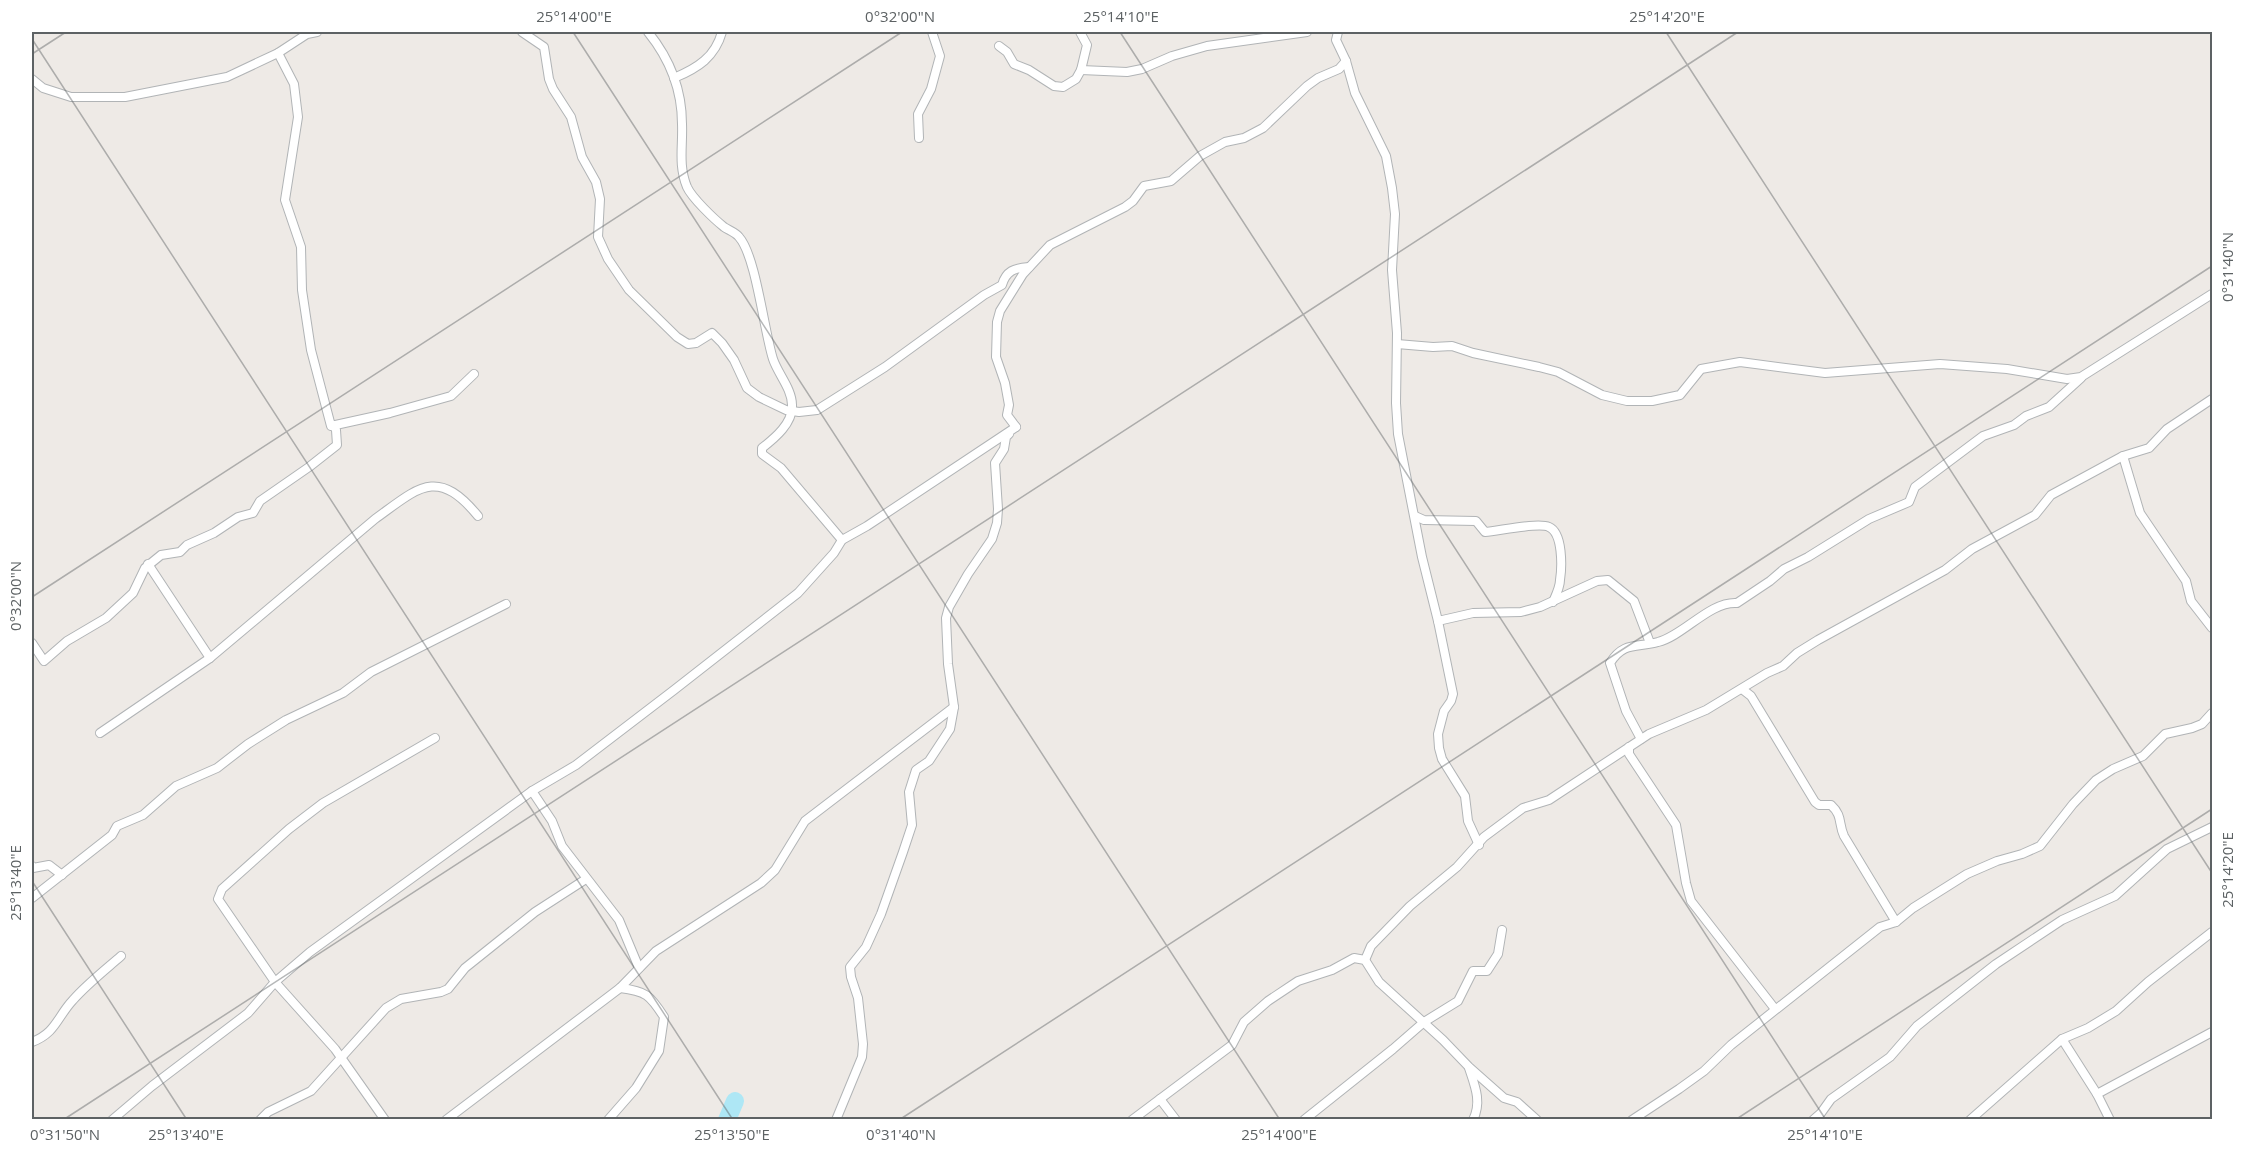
<svg xmlns="http://www.w3.org/2000/svg" width="2244" height="1151" font-family="'Open Sans',sans-serif">
  <style>
    .lines { fill: none; stroke-linecap: round; stroke-linejoin: round }
    .river { stroke: #aee7f5; stroke-width: 18 }
    .minor-casing { stroke: #b1b4b6; stroke-width: 10 }
    .minor { stroke: #fff; stroke-width: 8 }
    .ticks { fill: none; stroke: #5d6264; stroke-width: 1.5; stroke-opacity: 0.45 }
    .neatline { fill: none; stroke: #5d6264; stroke-width: 2 }
    .ticks-label { font-size: 15px; text-anchor: middle; fill: #5d6264 }
  </style>
  <rect width="100%" height="100%" fill="#eeeae6"/>
  <g class="lines">
    <polyline class="river" points="727,1120 735,1101"/>
    <defs>
      <g id="minor">
        <path d="M522,32l22,15 5,32 4,10 18,28 11,40 14,25 4,17 -2,38 10,22 21,31 48,47 11,7 8,-1 16,-10 10,10 12,17 13,28 12,9 27,13 13,2 18,-2 68,-43 99,-72 18,-10c4,-14 12,-17 27,-18"/>
        <path d="M648,32c21,26 34,58 34,92 1,22 -4,41 5,63 5,11 27,32 37,40 4,3 11,5 15,10 17,19 25,94 34,122 5,15 19,30 19,46 1,18 -17,33 -30,43v6l19,14 61,72"/>
        <polyline points="1338,32 1336,40 1346,61 1355,93 1386,156 1392,188 1395,214 1392,270 1397,333 1396,403 1398,434 1422,557 1438,621 1453,694 1451,701 1444,711 1438,734 1439,748 1442,759 1465,796 1468,821 1479,845"/>
        <polyline points="999,46 1007,52 1014,64 1029,70 1054,86 1063,87 1076,79 1081,70 1087,45 1080,32"/>
        <polyline points="278,53 294,84 298,117 285,200 301,247 302,290 311,350 331,426 390,413 451,396 474,374"/>
        <polyline points="1081,70 1127,72 1142,69 1172,56 1207,46 1307,32"/>
        <path d="M674,78c24,-10 41,-21 48,-46"/>
        <polyline points="32,79 43,88 71,97 125,97 227,77 278,53 307,34 317,32"/>
        <polyline points="919,138 918,114 931,89 940,56 932,32"/>
        <polyline points="1397,344 1433,347 1452,346 1473,353 1539,367 1558,372 1602,395 1627,401 1652,401 1680,395 1701,369 1740,362 1825,373 1940,364 2007,369 2067,379 2081,377 2212,294"/>
        <polyline points="1016,427 1007,415 1009,405 1005,383 996,357 997,322 1000,311 1023,274 1050,245 1125,207 1133,201 1144,186 1171,181 1200,156 1225,142 1244,138 1263,128 1307,86 1318,78 1339,69 1346,61"/>
        <polyline points="2123,456 2140,513 2186,581 2191,601 2212,628"/>
        <path d="M1415,516l9,4 52,1 9,11c14,-1 53,-10 64,-5 14,6 13,40 11,53 0,7 -4,15 -7,22"/>
        <polyline points="148,564 210,658"/>
        <polyline points="1438,621 1473,613 1521,612 1540,607 1597,581 1608,580 1634,601 1650,643"/>
        <polyline points="32,643 44,661 67,641 106,618 133,593 145,568 161,555 180,552 187,545 214,533 238,517 253,513 260,501 309,467 337,445 336,430 333,425"/>
        <path d="M1742,689l9,7 64,106 4,3h12c12,11 7,18 13,31l52,86"/>
        <path d="M100,733l110,-75 165,-139c43,-31 62,-53 103,-3"/>
        <path d="M1641,739l-15,-28 -16,-48c14,-22 27,-15 48,-21 25,-6 52,-41 79,-39l33,-22 14,-12 24,-12 61,-38 40,-17 6,-15 68,-51 31,-11 12,-9 23,-9 32,-29"/>
        <polyline points="1629,747 1629,754 1676,825 1686,883 1691,901 1775,1009"/>
        <polyline points="532,791 552,821 562,846 619,920 639,968"/>
        <polyline points="32,866 33,868 49,865 62,875"/>
        <polyline points="32,898 112,835 117,826 143,815 176,786 217,768 248,744 286,720 343,693 371,672 506,604"/>
        <polyline points="1365,960 1371,946 1410,906 1457,867 1484,837 1523,808 1549,800 1649,734 1706,710 1767,673 1783,666 1797,653 1818,640 1945,570 1972,549 2035,515 2051,495 2123,456 2149,448 2167,429 2212,399"/>
        <polyline points="2062,1039 2097,1094 2110,1120"/>
        <path d="M32,1042c24,-9 25,-25 41,-42 14,-16 32,-30 48,-44"/>
        <path d="M1469,1068c6,18 13,34 4,52"/>
        <polyline points="2097,1094 2212,1032"/>
        <polyline points="1160,1099 1176,1120"/>
        <polyline points="112,1120 152,1086 248,1013 275,982 310,952 532,791 576,765 674,690 798,593 834,553 842,540 867,526 1016,427"/>
        <polyline points="260,1120 268,1112 311,1091 386,1008 401,999 441,992 448,989 465,968 535,912 586,879"/>
        <polyline points="385,1120 335,1049 275,982 218,899 222,889 289,829 323,803 435,738"/>
        <polyline points="446,1120 620,988 656,951 761,883 775,870 805,821 954,707"/>
        <path d="M608,1120l28,-32 23,-37 5,-34c-14,-22 -18,-26 -44,-29"/>
        <polyline points="836,1120 862,1057 863,1044 858,998 851,977 850,967 866,947 881,914 903,852 912,825 909,792 916,770 929,761 950,729 954,707 948,664 946,618 949,607 968,574 992,539 997,523 998,509 995,463 1004,449 1006,437 1009,434"/>
        <polyline points="1132,1120 1232,1045 1244,1022 1268,1001 1298,981 1332,970 1354,958 1365,960 1379,982 1443,1040 1469,1067 1504,1098 1517,1102 1537,1120"/>
        <polyline points="1304,1120 1393,1049 1424,1022 1458,1001 1473,971 1487,971 1498,954 1502,930"/>
        <polyline points="1632,1120 1679,1089 1704,1071 1731,1045 1880,927 1896,922 1913,908 1967,874 1997,861 2022,854 2040,846 2073,804 2096,780 2113,769 2143,756 2165,734 2192,728 2202,724 2212,713"/>
        <polyline points="1813,1120 1821,1113 1831,1099 1890,1057 1917,1026 1996,964 2062,920 2115,896 2167,849 2212,827"/>
        <polyline points="1970,1120 2062,1039 2088,1028 2116,1011 2148,982 2212,932"/>
      </g>
    </defs>
    <use href="#minor" class="minor-casing"/>
    <use href="#minor" class="minor"/>
  </g>
  <path class="ticks" d="M573,32l707,1088M1120,32l706,1088M1666,32l546,841M32,39l701,1081M32,54l34,-22M32,597l870,-565M32,881l155,239M63,1120l1675,-1088M899,1120l1313,-854M1735,1120l477,-311"/>
  <rect width="2244" height="1151" fill="none" stroke="#ffffff" stroke-width="66"/>
  <rect x="33" y="33" width="2178" height="1085" class="neatline"/>
  <g class="ticks-label">
    <text x="574" y="22">25°14'00"E</text>
    <text x="900" y="22">0°32'00"N</text>
    <text x="1121" y="22">25°14'10"E</text>
    <text x="1667" y="22">25°14'20"E</text>
    <text transform="translate(2228 267) rotate(-90)" y="5">0°31'40"N</text>
    <text transform="translate(16 596) rotate(-90)" y="5">0°32'00"N</text>
    <text transform="translate(2228 870) rotate(-90)" y="5">25°14'20"E</text>
    <text transform="translate(16 883) rotate(-90)" y="5">25°13'40"E</text>
    <text x="65" y="1140">0°31'50"N</text>
    <text x="186" y="1140">25°13'40"E</text>
    <text x="732" y="1140">25°13'50"E</text>
    <text x="901" y="1140">0°31'40"N</text>
    <text x="1279" y="1140">25°14'00"E</text>
    <text x="1825" y="1140">25°14'10"E</text>
  </g>
</svg>
